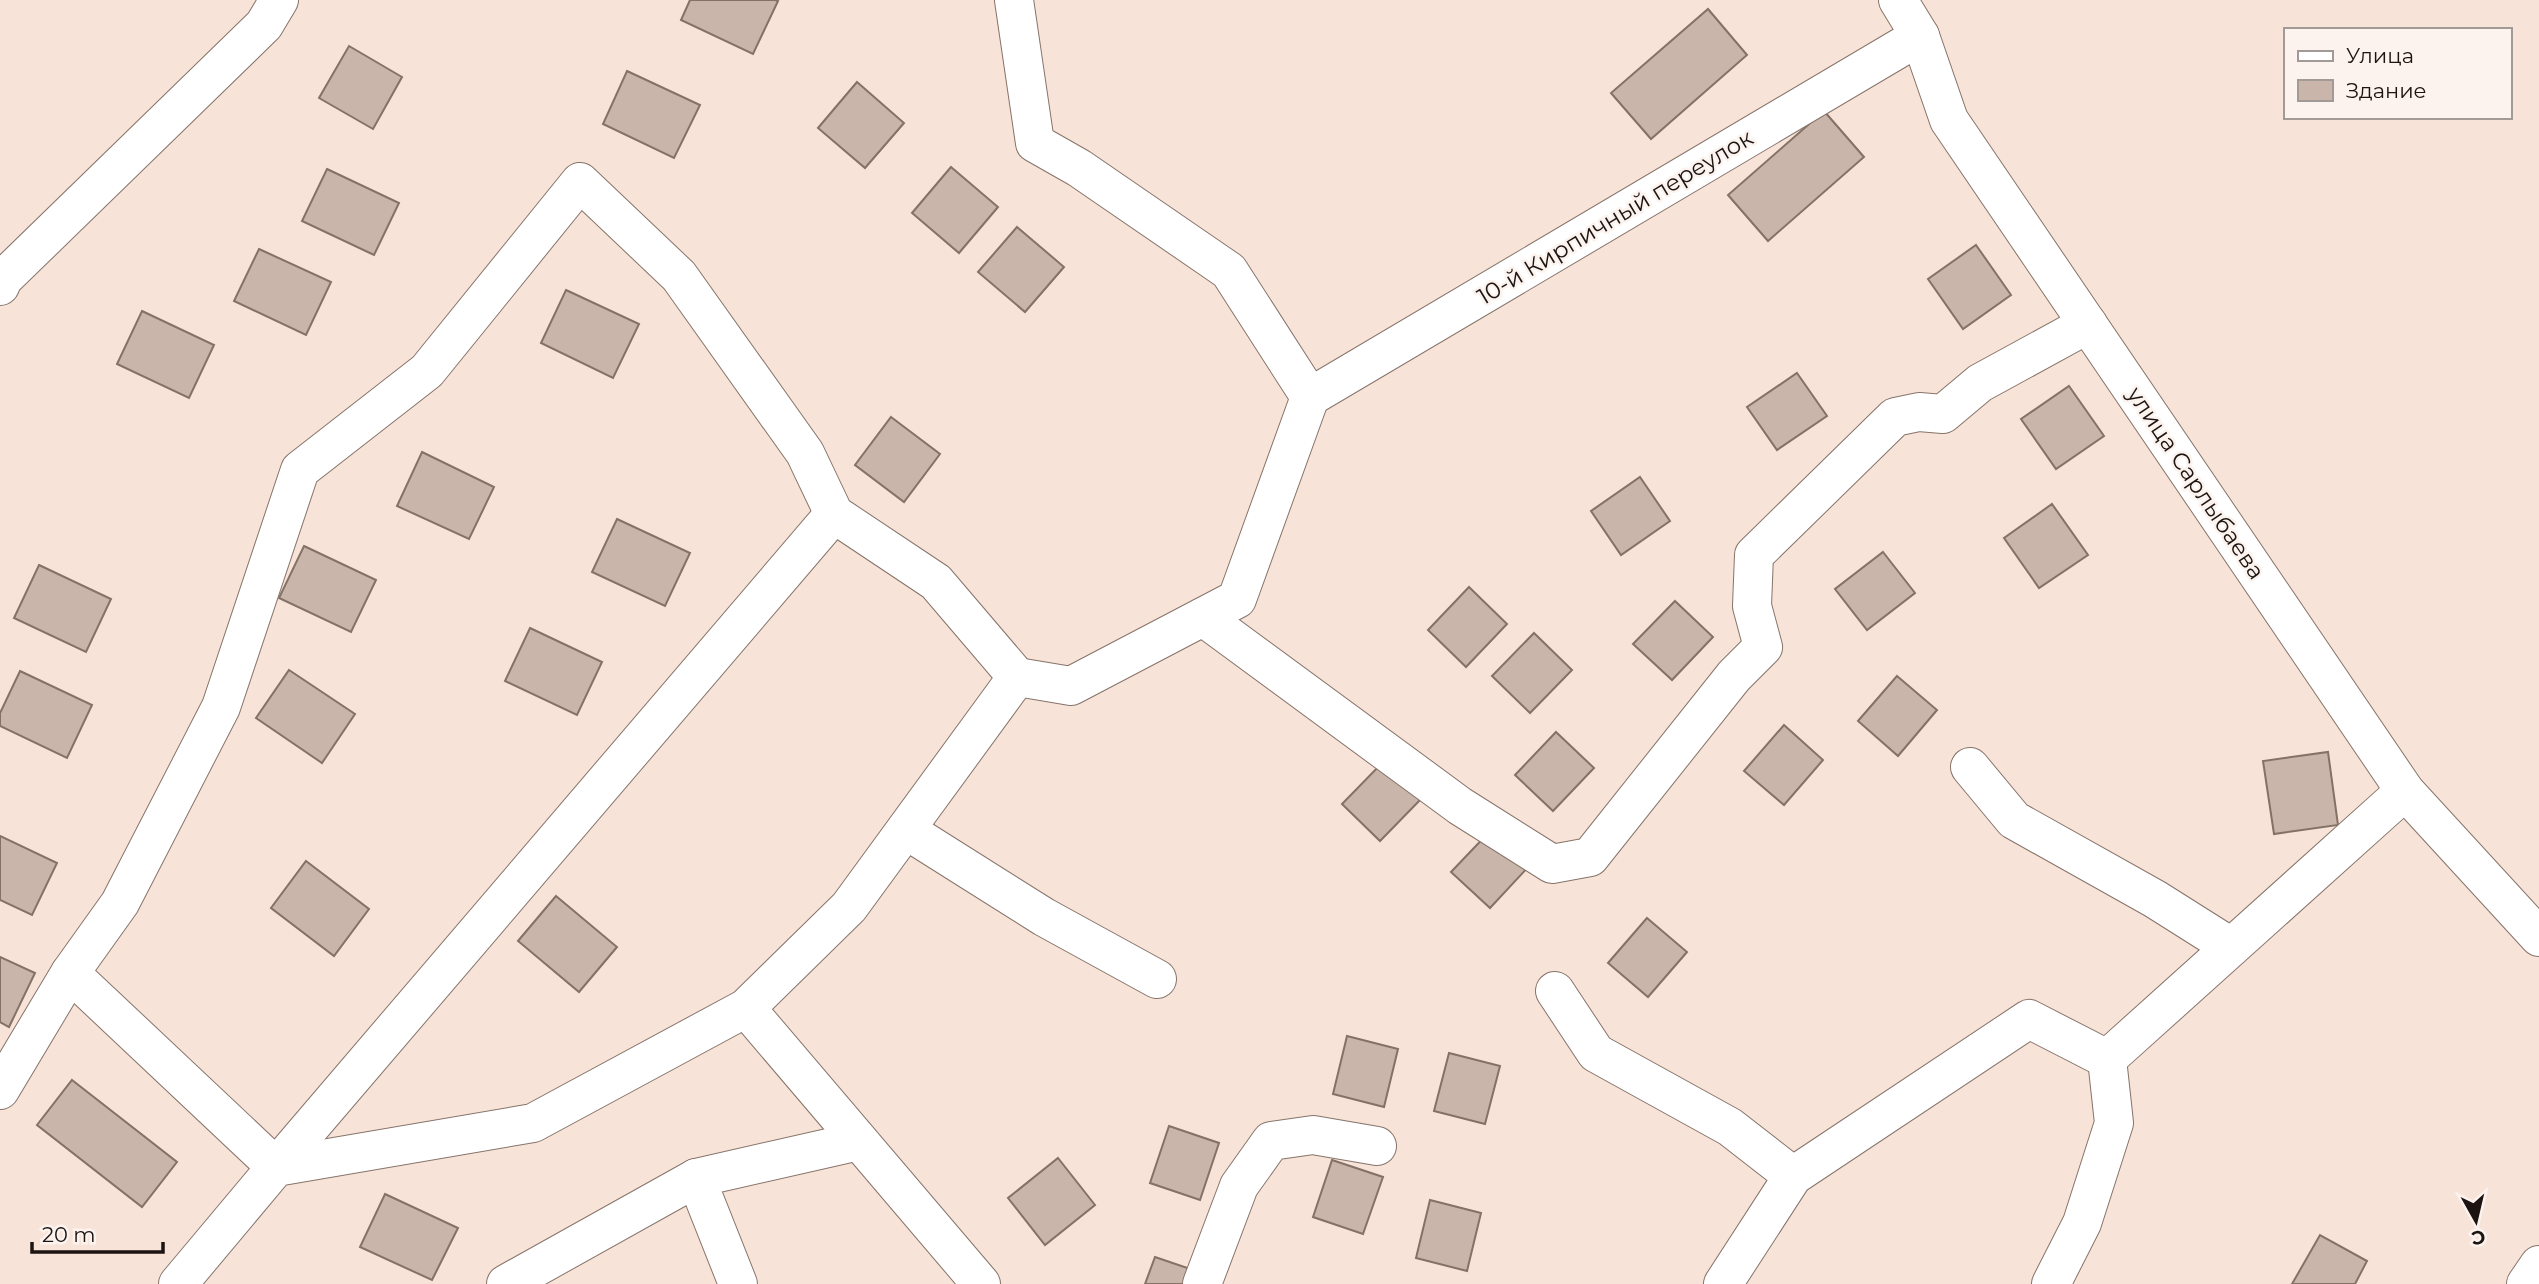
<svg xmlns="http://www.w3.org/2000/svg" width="2539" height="1284" font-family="Montserrat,sans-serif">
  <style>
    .building { fill: #c9b5aa; stroke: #847267; stroke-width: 2 }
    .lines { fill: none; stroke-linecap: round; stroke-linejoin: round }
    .minor-casing { stroke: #86746a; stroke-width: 40 }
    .minor { stroke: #fff; stroke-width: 38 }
    .labels { text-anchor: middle; stroke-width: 5; stroke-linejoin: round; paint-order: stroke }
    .street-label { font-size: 23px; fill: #1b1410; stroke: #fcf3ef }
  </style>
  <rect width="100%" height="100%" fill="#f8e3d8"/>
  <g class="building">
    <polygon points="690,0 775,0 778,1 753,54 681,20"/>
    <polygon points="1708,9 1747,55 1651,139 1611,93"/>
    <polygon points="349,46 402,77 373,129 319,98"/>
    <polygon points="627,71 700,105 674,158 603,124"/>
    <polygon points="857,82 904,123 865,168 818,128"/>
    <polygon points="1824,111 1864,157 1768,241 1728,195"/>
    <polygon points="951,167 998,207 959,253 912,213"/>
    <polygon points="327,169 399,203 374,255 302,221"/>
    <polygon points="1017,227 1064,267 1025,312 978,272"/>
    <polygon points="1976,245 2011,295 1963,329 1928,279"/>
    <polygon points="259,249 331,282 306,335 234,301"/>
    <polygon points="566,290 639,324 613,378 541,343"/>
    <polygon points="142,311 214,345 189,398 117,364"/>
    <polygon points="1797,373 1827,416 1777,450 1747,407"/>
    <polygon points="2069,386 2104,436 2056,469 2021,419"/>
    <polygon points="891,417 940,454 904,502 855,465"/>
    <polygon points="422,452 494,487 469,539 397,506"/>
    <polygon points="1640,477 1670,521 1621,555 1591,511"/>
    <polygon points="2052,504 2088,555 2039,588 2004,538"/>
    <polygon points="617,519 690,553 665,606 592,572"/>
    <polygon points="304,546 376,580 351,632 279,598"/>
    <polygon points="1883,552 1915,593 1867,630 1835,589"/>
    <polygon points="39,565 111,599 86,652 14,618"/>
    <polygon points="1469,587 1507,624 1466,667 1428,630"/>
    <polygon points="1675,601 1713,637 1672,680 1633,644"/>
    <polygon points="530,628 602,662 577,715 505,681"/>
    <polygon points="1534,633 1572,670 1530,713 1492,676"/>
    <polygon points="289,670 355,714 322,763 256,718"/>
    <polygon points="20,671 92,705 67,758 0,726 0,713"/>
    <polygon points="1897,676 1937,710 1898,756 1858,721"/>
    <polygon points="1784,725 1823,760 1784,805 1744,771"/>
    <polygon points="1556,732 1594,768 1553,811 1515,775"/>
    <polygon points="2328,752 2338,825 2274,834 2263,761"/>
    <polygon points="1384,761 1422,798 1380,841 1342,804"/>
    <polygon points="1493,828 1531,864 1490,908 1451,872"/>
    <polygon points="0,836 57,863 32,915 0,900"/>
    <polygon points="306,861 369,909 334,956 271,908"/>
    <polygon points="556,896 617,947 579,992 518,941"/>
    <polygon points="1647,918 1687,952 1648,997 1608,963"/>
    <polygon points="0,957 35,973 9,1027 0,1022"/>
    <polygon points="1347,1036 1398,1049 1384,1107 1333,1094"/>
    <polygon points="1449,1053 1500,1066 1485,1124 1434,1111"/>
    <polygon points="72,1080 177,1162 142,1207 37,1125"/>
    <polygon points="1169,1126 1219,1143 1200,1200 1150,1183"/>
    <polygon points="1058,1158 1095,1205 1045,1245 1008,1198"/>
    <polygon points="1332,1160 1383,1177 1363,1234 1313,1217"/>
    <polygon points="385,1194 458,1228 432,1280 360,1247"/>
    <polygon points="1430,1200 1481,1213 1467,1271 1416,1258"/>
    <polygon points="2320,1235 2367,1261 2355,1284 2292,1284"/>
    <polygon points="1155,1257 1205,1274 1201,1284 1145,1284"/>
  </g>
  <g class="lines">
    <defs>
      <g id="minor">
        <polyline points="1014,0 1035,143 1079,168 1229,271 1310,397"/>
        <polyline points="1898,0 1920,36 1949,120 2405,791 2539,937"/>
        <polyline points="0,286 3,279 264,25 279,0"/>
        <polyline points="1310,397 1920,36"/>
        <polyline points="1203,617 1460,806 1552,864 1590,857 1734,676 1763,647 1752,606 1754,555 1895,417 1919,412 1943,414 1980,383 2088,324"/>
        <polyline points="1970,767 2014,820 2155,899 2231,947"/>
        <polyline points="906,830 1044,917 1157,979"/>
        <polyline points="70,973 276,1167 834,514"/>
        <polyline points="1555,991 1596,1053 1730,1127 1793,1176"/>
        <polyline points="746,1008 981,1284"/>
        <polyline points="0,1090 70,973 120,903 221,707 300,470 427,371 580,182 679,276 805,453 834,514 936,582 1017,677"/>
        <polyline points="696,1178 738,1284"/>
        <polyline points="178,1284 276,1167 533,1123 746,1008 849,907 1017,677 1071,686 1237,599 1310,397"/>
        <polyline points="506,1284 696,1178 859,1141"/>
        <polyline points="1202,1284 1239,1186 1271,1141 1313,1135 1377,1146"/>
        <polyline points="1723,1284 1793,1176 2029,1019 2107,1059 2405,791"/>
        <polyline points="2051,1284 2082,1223 2114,1123 2107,1059"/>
        <polyline points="2526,1284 2539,1265"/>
      </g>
    </defs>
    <use href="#minor" class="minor-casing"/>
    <use href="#minor" class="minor"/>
  </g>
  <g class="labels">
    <g class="street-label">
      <text transform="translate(1615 217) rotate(-31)" y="8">10-й Кирпичный переулок</text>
      <text transform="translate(2196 483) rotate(56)" y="8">улица Сарлыбаева</text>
    </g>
  </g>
  <rect x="2284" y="28" width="228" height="91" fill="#fcf3ef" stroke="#a29a96" stroke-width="2"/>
  <rect x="2298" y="51" width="35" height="10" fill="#ffffff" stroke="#a29a96" stroke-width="2"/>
  <text x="2346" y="63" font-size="21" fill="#1b1410">Улица</text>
  <rect x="2298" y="80" width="35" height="21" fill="#c9b5aa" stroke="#a29a96" stroke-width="2"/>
  <text x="2346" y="98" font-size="21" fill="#1b1410">Здание</text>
  <g transform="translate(2476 1221) rotate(172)" stroke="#fcf3ef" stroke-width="5" paint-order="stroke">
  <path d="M0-5L12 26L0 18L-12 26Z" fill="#1b1410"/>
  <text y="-10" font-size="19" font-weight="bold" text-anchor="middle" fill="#1b1410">С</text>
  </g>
  <path d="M32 1242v10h131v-10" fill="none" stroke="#1b1410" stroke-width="3.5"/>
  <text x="42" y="1242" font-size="21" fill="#1b1410" stroke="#fcf3ef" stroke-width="5" paint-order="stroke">20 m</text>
</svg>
